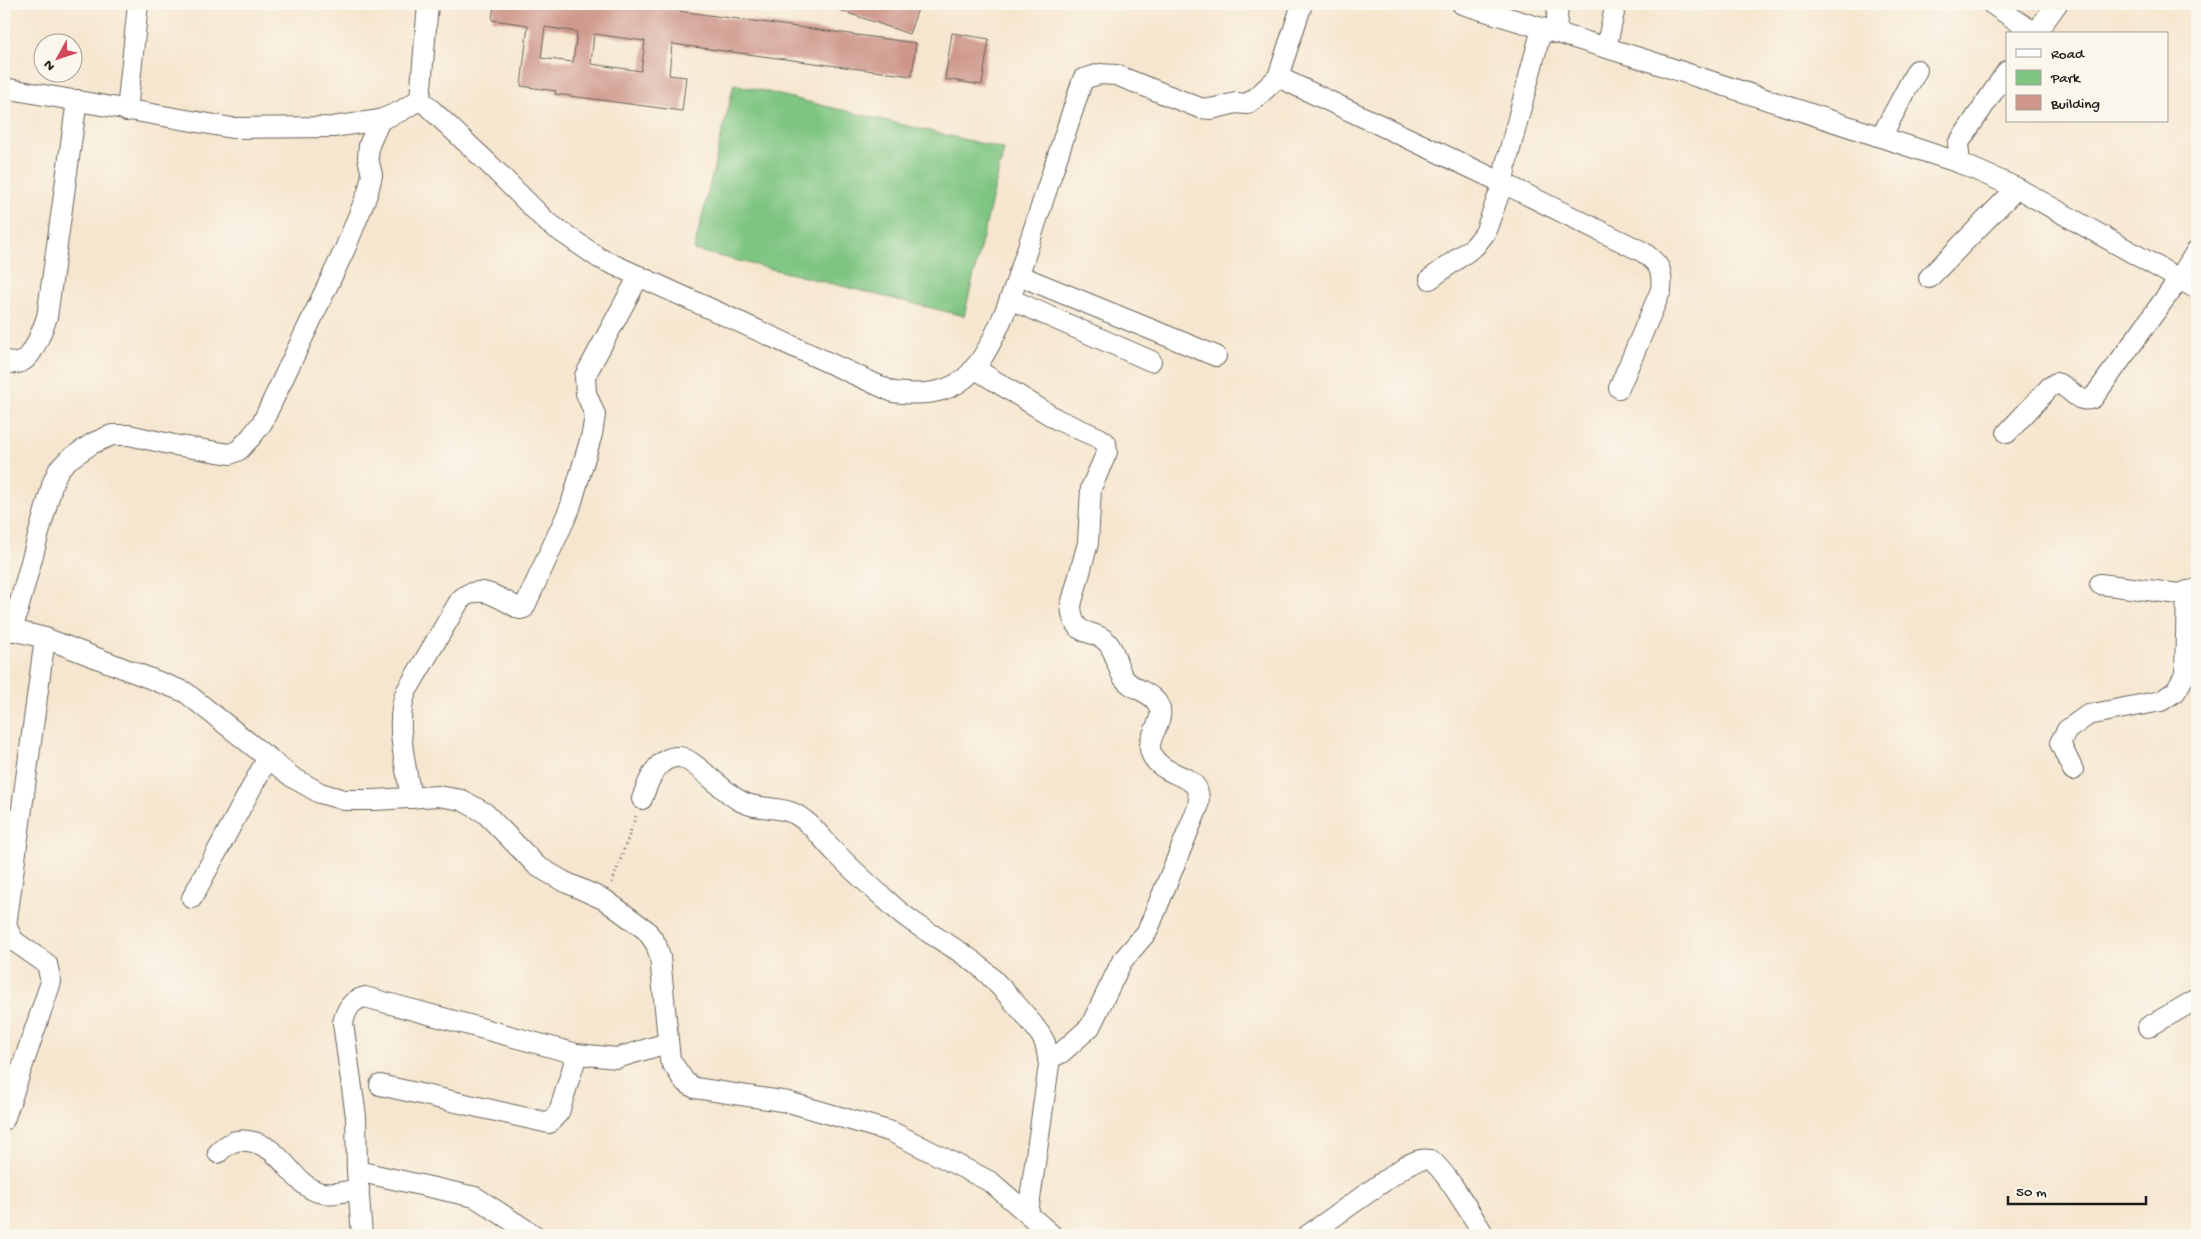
<svg xmlns="http://www.w3.org/2000/svg" width="2201" height="1239" font-family="'Gochi Hand',sans-serif">
  <style>
    .green { fill: #7ec581; stroke: #4d704e }
    .building { fill: #ce968a; fill-rule: evenodd }
    .lines { fill: none; stroke-linecap: round; stroke-linejoin: round }
    .minor-casing { stroke: #68635b; stroke-width: 22 }
    .path { stroke: #68635b; stroke-width: 3; stroke-dasharray: 1 4; stroke-linecap: butt }
    .minor { stroke: #fff; stroke-width: 20 }
  </style>
  <rect width="100%" height="100%" fill="#fbf7ec"/>
  <filter id="ink" filterUnits="userSpaceOnUse"><feTurbulence type="fractalNoise" baseFrequency=".02" numOctaves="2"/><feDisplacementMap in="SourceGraphic" scale="10" xChannelSelector="R" yChannelSelector="G"/><feConvolveMatrix kernelMatrix="1 2 1 2 8 2 1 2 1" color-interpolation-filters="sRGB"/></filter>
  <filter id="wash" filterUnits="userSpaceOnUse"><feTurbulence type="fractalNoise" baseFrequency=".0096" numOctaves="4" result="noise"/><feDisplacementMap in="SourceGraphic" scale="20" xChannelSelector="R" yChannelSelector="G"/><feGaussianBlur stdDeviation="1.12" result="paint"/><feColorMatrix in="noise" values="0 0 0 0 0 0 0 0 0 0 0 0 0 0 0 0 0 1.4 0 .05"/><feComposite in="paint" operator="in"/></filter>
  <g filter="url(#wash)">
    <rect width="100%" height="100%" fill="#f6e6cf"/>
    <polygon class="green" points="734,84 1004,149 964,316 694,250"/>
    <g id="blocks">
      <g class="building">
        <path d="M494,4h133l289,39 -4,33 -240,-32 -3,31 17,2 -4,34 -127,-17 1,-3 -35,-5 7,-61 -36,-5zM545,27l32,5 -4,30 -32,-4zM594,34l51,7 -4,30 -50,-7z"/>
        <polygon points="829,4 903,4 918,9 909,34 828,6"/>
        <polygon points="952,33 989,39 982,85 945,79"/>
      </g>
    </g>
  </g>
  <g filter="url(#ink)">
    <use href="#blocks" fill-opacity="0" stroke="#68635b" stroke-width="1"/>
    <g class="lines">
      <defs>
        <g id="minor">
          <polyline points="1462,4 1646,60 1960,163 2017,188 2197,289"/>
          <polyline points="1992,4 2035,33"/>
          <path d="M1542,28l-36,136 -3,19 140,69c16,12 20,17 18,38l-42,98"/>
          <polyline points="1556,33 1558,4"/>
          <polyline points="2035,34 2057,4"/>
          <polyline points="1606,48 1616,4"/>
          <polyline points="1278,77 1503,183 1485,233 1475,246 1430,279"/>
          <polyline points="4,88 232,128 333,127 380,120 401,111 420,99 428,4"/>
          <path d="M420,99l68,64 59,59 52,36 294,134c26,3 51,3 72,-14 33,-27 59,-120 73,-162 15,-45 30,-91 45,-137l17,-5 16,1 84,33 11,1 25,-6 11,1 11,-8 20,-19 24,-73"/>
          <polyline points="127,111 138,4"/>
          <polyline points="1881,137 1917,70"/>
          <polyline points="1960,163 1958,144 2007,71"/>
          <polyline points="1018,275 1216,356"/>
          <polyline points="1929,278 2017,188"/>
          <polyline points="1010,299 1151,361"/>
          <path d="M4,360c3,1 8,4 12,3 16,0 26,-33 31,-46l30,-217"/>
          <path d="M974,368l84,52 41,18 7,5 1,9 -16,36 -3,55 -17,62c2,36 22,22 36,37 10,11 9,24 16,35 7,11 22,13 31,22 22,22 -22,41 5,65 17,16 45,10 39,43l-51,125 -25,29 -32,66 -29,26 -13,6"/>
          <path d="M2007,433l43,-46 6,-4c15,3 20,22 37,15l86,-119 18,-29"/>
          <polyline points="2100,584 2179,594 2197,589"/>
          <polyline points="4,628 45,638 185,692 292,777 320,793 344,800 375,800 438,796 462,800 485,813 537,866 563,881 605,900 646,930 656,944 660,957 670,1060 685,1082 695,1088 788,1102 892,1132 991,1182 1052,1235"/>
          <polyline points="12,631 53,482 59,469 68,460 93,443 112,435 129,435 174,445 230,454 239,450 251,437 262,423 345,249 368,192 372,175 368,158 369,145 380,120"/>
          <polyline points="2073,770 2060,743 2067,730 2088,715 2161,701 2176,691 2185,675 2187,591"/>
          <path d="M411,798c-5,-33 -17,-74 -5,-106l54,-92c20,-19 40,-1 60,9l4,-1 46,-100 22,-74 3,-19 -9,-22 -1,-17 54,-100"/>
          <path d="M642,799c6,-17 15,-44 38,-42 13,2 43,34 57,42 18,12 40,6 58,15 17,9 28,26 41,39 18,19 39,37 58,54 25,23 58,37 84,58 15,13 60,61 67,78 2,7 3,15 4,22l-21,148"/>
          <polyline points="192,898 268,757"/>
          <polyline points="2148,1027 2197,999"/>
          <polyline points="380,1085 549,1123 559,1112 577,1054"/>
          <polyline points="4,1120 51,982 47,964 14,941 6,926 45,638"/>
          <path d="M218,1153c9,-9 16,-14 30,-12 35,5 42,41 70,51 13,4 28,-1 41,-3"/>
          <polyline points="357,1171 475,1197 534,1235"/>
          <path d="M362,1235l-5,-64 -1,-54 -13,-94c3,-13 8,-23 22,-26l212,57 40,4 50,-15"/>
          <path d="M1308,1235l99,-70c8,-3 14,-7 23,-5 11,3 46,62 54,75"/>
        </g>
      </defs>
      <use href="#minor" class="minor-casing"/>
      <polyline class="path" points="612,883 636,816"/>
      <use href="#minor" class="minor"/>
    </g>
  </g>
  <rect width="2201" height="1239" fill="none" stroke="#fbf7ec" stroke-width="20"/>
  <rect x="2006" y="32" width="162" height="90" fill="#fbf7ec" stroke="#a29f99"/>
  <rect x="2016" y="49" width="25" height="8" fill="#ffffff" stroke="#a29f99"/>
  <text x="2051" y="58" font-size="15" fill="#1c1c1c">Road</text>
  <rect x="2016" y="70" width="25" height="15" fill="#7ec581" stroke="#a29f99"/>
  <text x="2051" y="82" font-size="15" fill="#1c1c1c">Park</text>
  <rect x="2016" y="95" width="25" height="15" fill="#ce968a" stroke="#a29f99"/>
  <text x="2051" y="108" font-size="15" fill="#1c1c1c">Building</text>
  <g transform="translate(58 58) rotate(230)"><circle r="24" fill="#fbf7ec" stroke="#a29f99"/>
  <path d="M0-4L9 19L0 12L-9 19Z" fill="#d1495b"/>
  <text y="-8" font-size="14" font-weight="bold" text-anchor="middle" fill="#1c1c1c">N</text>
  </g>
  <path d="M2008 1196v8h138v-8" fill="none" stroke="#1c1c1c" stroke-width="2.5"/>
  <text x="2016" y="1196" font-size="15" fill="#1c1c1c" stroke="#fbf7ec" stroke-width="4" paint-order="stroke">50 m</text>
</svg>
